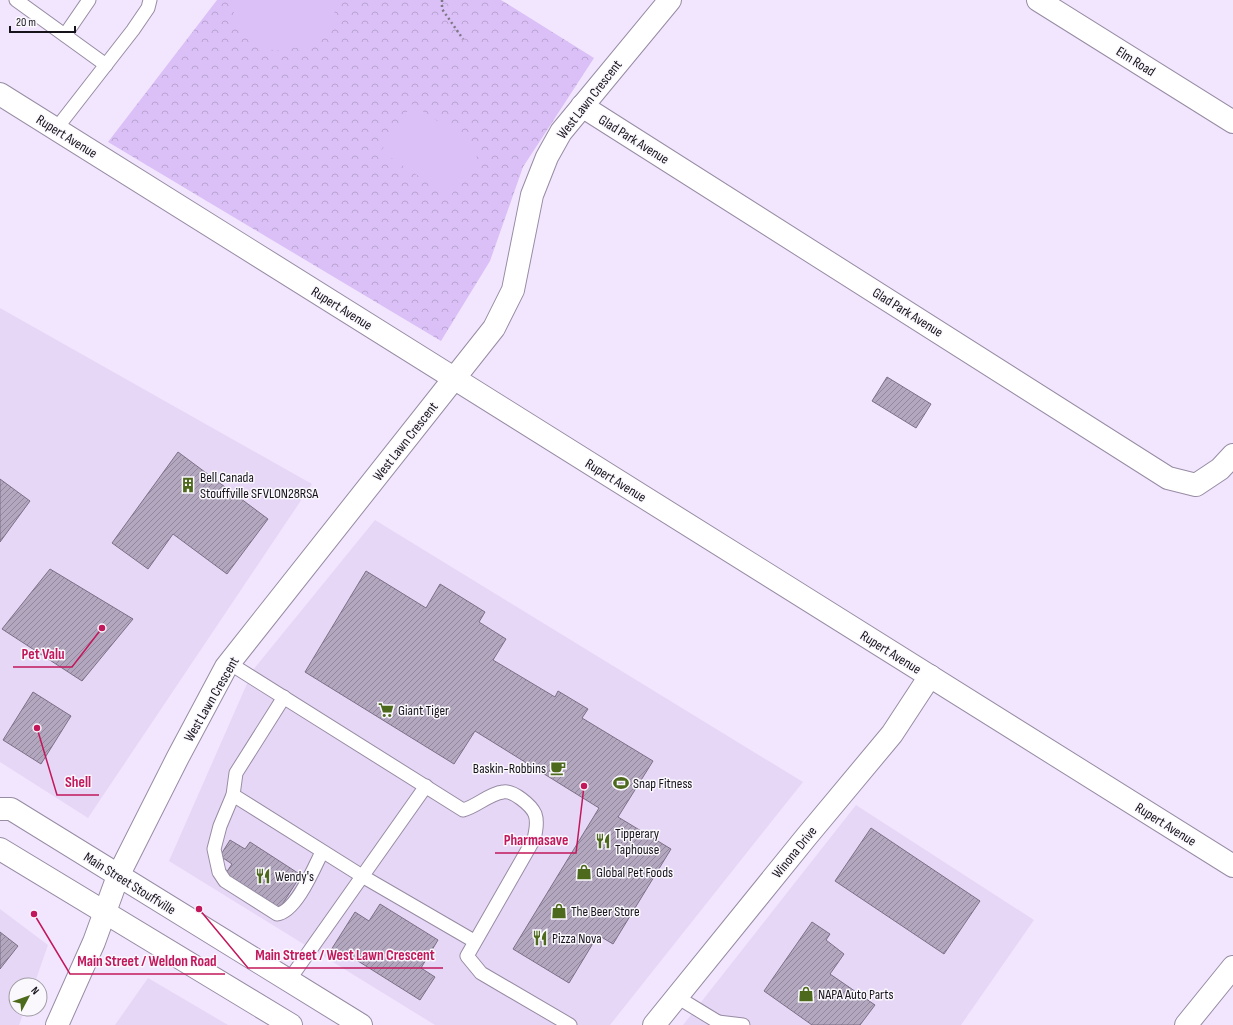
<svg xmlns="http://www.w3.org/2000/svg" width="1233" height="1025" font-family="'Sofia Sans Condensed',sans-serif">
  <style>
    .built { fill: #e7d7f7 }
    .park { fill: url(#park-crowns) }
    .pitch { fill: #dac0f6 }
    .building { fill: url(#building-hatch); stroke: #7b7087 }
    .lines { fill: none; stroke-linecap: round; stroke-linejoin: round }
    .lane-casing { stroke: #978ca3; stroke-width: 15 }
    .street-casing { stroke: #978ca3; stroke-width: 24 }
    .secondary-casing { stroke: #978ca3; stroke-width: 24 }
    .path { stroke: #7e7686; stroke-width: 2.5; stroke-dasharray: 2 3; stroke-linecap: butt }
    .lane { stroke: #fff; stroke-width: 13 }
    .street { stroke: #fff; stroke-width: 22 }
    .secondary { stroke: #fff; stroke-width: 22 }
    .labels { text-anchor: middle; stroke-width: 3; stroke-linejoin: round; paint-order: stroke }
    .street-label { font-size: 14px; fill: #17131b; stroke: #faf8fd }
    .poi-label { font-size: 14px; fill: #17131b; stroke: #faf8fd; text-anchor: start }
    .leader { fill: none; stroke: #c2185b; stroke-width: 1.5 }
    .callout-dot { fill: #c2185b; stroke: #faf8fd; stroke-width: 1.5 }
    .callout-label { font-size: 15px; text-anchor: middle; font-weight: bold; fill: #c2185b; stroke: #faf8fd; stroke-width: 3; stroke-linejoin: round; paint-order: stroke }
  </style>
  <defs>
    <pattern id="park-crowns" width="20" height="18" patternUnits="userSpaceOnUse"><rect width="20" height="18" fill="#dac0f6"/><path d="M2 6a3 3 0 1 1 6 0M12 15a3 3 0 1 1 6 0" fill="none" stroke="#baa4d2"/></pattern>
    <pattern id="building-hatch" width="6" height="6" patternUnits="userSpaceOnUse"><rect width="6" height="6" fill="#b3a7bf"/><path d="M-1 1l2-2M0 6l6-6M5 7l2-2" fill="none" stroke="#91879a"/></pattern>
  </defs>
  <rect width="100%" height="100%" fill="#f2e6ff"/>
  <g class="built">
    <polygon points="0,308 312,484 88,818 0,762"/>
    <polygon points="375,520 803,782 610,1025 435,1025 169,861 253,670"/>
    <polygon points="856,805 1034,920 961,1025 683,1025"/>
    <polygon points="0,909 48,945 34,985 16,985 16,1009 25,1009 19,1025 0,1025"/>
    <polygon points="148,978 228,1025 115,1025"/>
  </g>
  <polygon class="park" points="217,0 501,0 594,58 523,167 490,261 441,341 108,142"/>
  <g class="pitch">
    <path d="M233,0h105l1,2 -12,28 -20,16 -33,5c-24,-15 -42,-20 -41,-51z"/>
    <polygon points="412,104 481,150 450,197 381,151"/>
  </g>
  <g class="building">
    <polygon points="887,377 931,404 916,428 872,401"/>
    <polygon points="178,452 268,519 227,574 173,534 148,569 112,543"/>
    <polygon points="0,479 30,501 0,542"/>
    <polygon points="50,569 133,619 82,681 2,629"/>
    <polygon points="366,571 426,608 440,584 485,612 479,622 506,639 493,660 555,697 558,691 588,709 582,718 653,761 618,817 671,849 613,944 598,935 569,983 513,949 599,808 475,731 454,764 305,672"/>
    <polygon points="33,692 71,716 41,764 3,740"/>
    <polygon points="871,828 980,901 944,954 835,881"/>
    <polygon points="230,840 245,849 250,842 301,875 278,911 224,876 232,864 220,856"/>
    <polygon points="380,904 438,940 421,968 435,977 420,1000 342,951 339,955 331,950 355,912 369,921"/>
    <polygon points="812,922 830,934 826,940 844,954 830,974 875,1005 860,1025 812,1025 764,991"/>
    <polygon points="0,932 18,946 0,969"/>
  </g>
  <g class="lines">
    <defs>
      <g id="lane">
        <polyline points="16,0 106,65"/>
        <polyline points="65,35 89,0"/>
        <polyline points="56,129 133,30 148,8 150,0"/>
        <path d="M229,663l234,147c15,-4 25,-16 40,-18 10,-2 28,13 32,22 3,8 1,17 -1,25l-67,117 14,17 89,52"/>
        <path d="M284,697l-48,76 -3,22 -13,31 -6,23 5,23 6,9 52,33c19,-2 37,-46 45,-62"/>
        <polyline points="233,795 362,876 474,941"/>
        <polyline points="289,980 426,786"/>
        <polyline points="677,997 718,1022 717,1025"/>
        <polyline points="718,1022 743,1025"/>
      </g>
      <g id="street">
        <polyline points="1038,0 1233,122"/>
        <polyline points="0,94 1233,866"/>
        <polyline points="582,106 1168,478 1196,485 1220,469 1233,455"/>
        <polyline points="654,1025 807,836 892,734 930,676"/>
        <polyline points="1186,1025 1233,967"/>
      </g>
      <g id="secondary">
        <polyline points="0,809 11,809 361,1025"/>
        <polyline points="0,849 291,1025"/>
        <polyline points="57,1025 94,942 118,876 177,759 226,667 494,328 513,290 532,195 547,157 561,132 670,0"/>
      </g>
    </defs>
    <use href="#lane" class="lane-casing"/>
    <use href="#street" class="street-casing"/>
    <use href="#secondary" class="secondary-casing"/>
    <polyline class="path" points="442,0 442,9 463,39"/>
    <use href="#lane" class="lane"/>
    <use href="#street" class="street"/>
    <use href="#secondary" class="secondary"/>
  </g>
  <defs>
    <symbol id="building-bare" viewBox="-9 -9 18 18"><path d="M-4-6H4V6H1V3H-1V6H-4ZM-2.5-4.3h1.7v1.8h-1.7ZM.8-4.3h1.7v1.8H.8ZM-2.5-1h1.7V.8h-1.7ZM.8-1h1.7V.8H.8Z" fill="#4d691c" stroke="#faf8fd" stroke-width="2.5" paint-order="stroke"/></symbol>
    <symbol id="supermarket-bare" viewBox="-9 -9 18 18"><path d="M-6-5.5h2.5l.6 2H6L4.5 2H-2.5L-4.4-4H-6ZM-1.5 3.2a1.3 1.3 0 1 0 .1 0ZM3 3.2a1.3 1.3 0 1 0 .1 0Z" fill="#4d691c" stroke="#faf8fd" stroke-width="2.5" paint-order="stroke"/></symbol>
    <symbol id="cafe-bare" viewBox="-9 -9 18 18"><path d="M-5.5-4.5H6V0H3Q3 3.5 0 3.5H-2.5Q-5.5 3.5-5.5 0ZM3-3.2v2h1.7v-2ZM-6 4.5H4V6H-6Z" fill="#4d691c" stroke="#faf8fd" stroke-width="2.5" paint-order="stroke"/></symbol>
    <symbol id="stadium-bare" viewBox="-9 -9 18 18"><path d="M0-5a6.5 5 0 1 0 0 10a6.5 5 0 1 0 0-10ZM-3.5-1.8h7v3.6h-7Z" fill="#4d691c" stroke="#faf8fd" stroke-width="2.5" paint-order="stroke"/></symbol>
    <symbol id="restaurant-bare" viewBox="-9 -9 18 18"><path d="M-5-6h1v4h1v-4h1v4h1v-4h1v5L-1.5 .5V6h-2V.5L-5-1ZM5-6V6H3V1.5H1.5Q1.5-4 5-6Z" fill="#4d691c" stroke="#faf8fd" stroke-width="2.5" paint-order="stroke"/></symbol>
    <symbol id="shop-bare" viewBox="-9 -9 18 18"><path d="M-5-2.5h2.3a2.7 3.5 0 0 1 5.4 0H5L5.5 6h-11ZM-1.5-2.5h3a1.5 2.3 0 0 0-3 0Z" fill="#4d691c" stroke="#faf8fd" stroke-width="2.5" paint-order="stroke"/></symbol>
  </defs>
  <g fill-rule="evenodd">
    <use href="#building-bare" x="177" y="474" width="22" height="22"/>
    <use href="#supermarket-bare" x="375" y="699" width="22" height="22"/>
    <use href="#cafe-bare" x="547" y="757" width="22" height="22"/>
    <use href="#stadium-bare" x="610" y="772" width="22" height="22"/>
    <use href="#restaurant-bare" x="592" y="830" width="22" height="22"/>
    <use href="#shop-bare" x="573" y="861" width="22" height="22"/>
    <use href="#restaurant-bare" x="252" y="865" width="22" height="22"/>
    <use href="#shop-bare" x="548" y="900" width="22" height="22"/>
    <use href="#restaurant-bare" x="529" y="927" width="22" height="22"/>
    <use href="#shop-bare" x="795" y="983" width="22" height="22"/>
  </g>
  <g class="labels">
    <g class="street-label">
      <text transform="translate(1136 61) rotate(32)" y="5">Elm Road</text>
      <text transform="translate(589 99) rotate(-52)" y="5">West Lawn Crescent</text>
      <text transform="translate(67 136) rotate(32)" y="5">Rupert Avenue</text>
      <text transform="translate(634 139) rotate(32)" y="5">Glad Park Avenue</text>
      <text transform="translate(342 308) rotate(32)" y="5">Rupert Avenue</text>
      <text transform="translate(908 312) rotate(32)" y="5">Glad Park Avenue</text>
      <text transform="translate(405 441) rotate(-52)" y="5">West Lawn Crescent</text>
      <text transform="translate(616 480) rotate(32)" y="5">Rupert Avenue</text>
      <text transform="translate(891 652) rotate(32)" y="5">Rupert Avenue</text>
      <text transform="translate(211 699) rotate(-60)" y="5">West Lawn Crescent</text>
      <text transform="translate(1166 824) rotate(32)" y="5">Rupert Avenue</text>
      <text transform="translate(794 852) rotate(-51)" y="5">Winona Drive</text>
      <text transform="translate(130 883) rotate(32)" y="5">Main Street Stouffville</text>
    </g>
    <g class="poi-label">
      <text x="200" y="482">Bell Canada<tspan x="200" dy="16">Stouffville SFVLON28RSA</tspan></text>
      <text x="398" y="715">Giant Tiger</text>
      <text x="546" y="773" text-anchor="end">Baskin-Robbins</text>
      <text x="633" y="788">Snap Fitness</text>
      <text x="615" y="838">Tipperary<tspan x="615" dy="16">Taphouse</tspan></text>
      <text x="596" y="877">Global Pet Foods</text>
      <text x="275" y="881">Wendy's</text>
      <text x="571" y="916">The Beer Store</text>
      <text x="552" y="943">Pizza Nova</text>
      <text x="818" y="999">NAPA Auto Parts</text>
    </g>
  </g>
  <path class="leader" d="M102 628L72 667H13M37 728L57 795H99M584 786L576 853H495M199 909L248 968H443M34 914L70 974H225"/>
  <g class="callout-dot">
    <circle cx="102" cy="628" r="4"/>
    <circle cx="37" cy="728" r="4"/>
    <circle cx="584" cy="786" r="4"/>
    <circle cx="199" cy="909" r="4"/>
    <circle cx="34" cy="914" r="4"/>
  </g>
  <g class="callout-label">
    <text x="43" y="659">Pet Valu</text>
    <text x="78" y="787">Shell</text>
    <text x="536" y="845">Pharmasave</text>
    <text x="345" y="960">Main Street / West Lawn Crescent</text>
    <text x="147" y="966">Main Street / Weldon Road</text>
  </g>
  <g transform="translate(28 997) rotate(49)"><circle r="19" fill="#faf8fd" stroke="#9f9ca3"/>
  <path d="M0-3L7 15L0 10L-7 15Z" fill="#4d691c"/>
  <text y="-6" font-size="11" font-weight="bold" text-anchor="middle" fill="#17131b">N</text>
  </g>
  <path d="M10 26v6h65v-6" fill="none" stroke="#17131b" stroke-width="2"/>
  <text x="16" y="26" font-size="12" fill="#17131b" stroke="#faf8fd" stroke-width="3" paint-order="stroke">20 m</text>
</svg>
